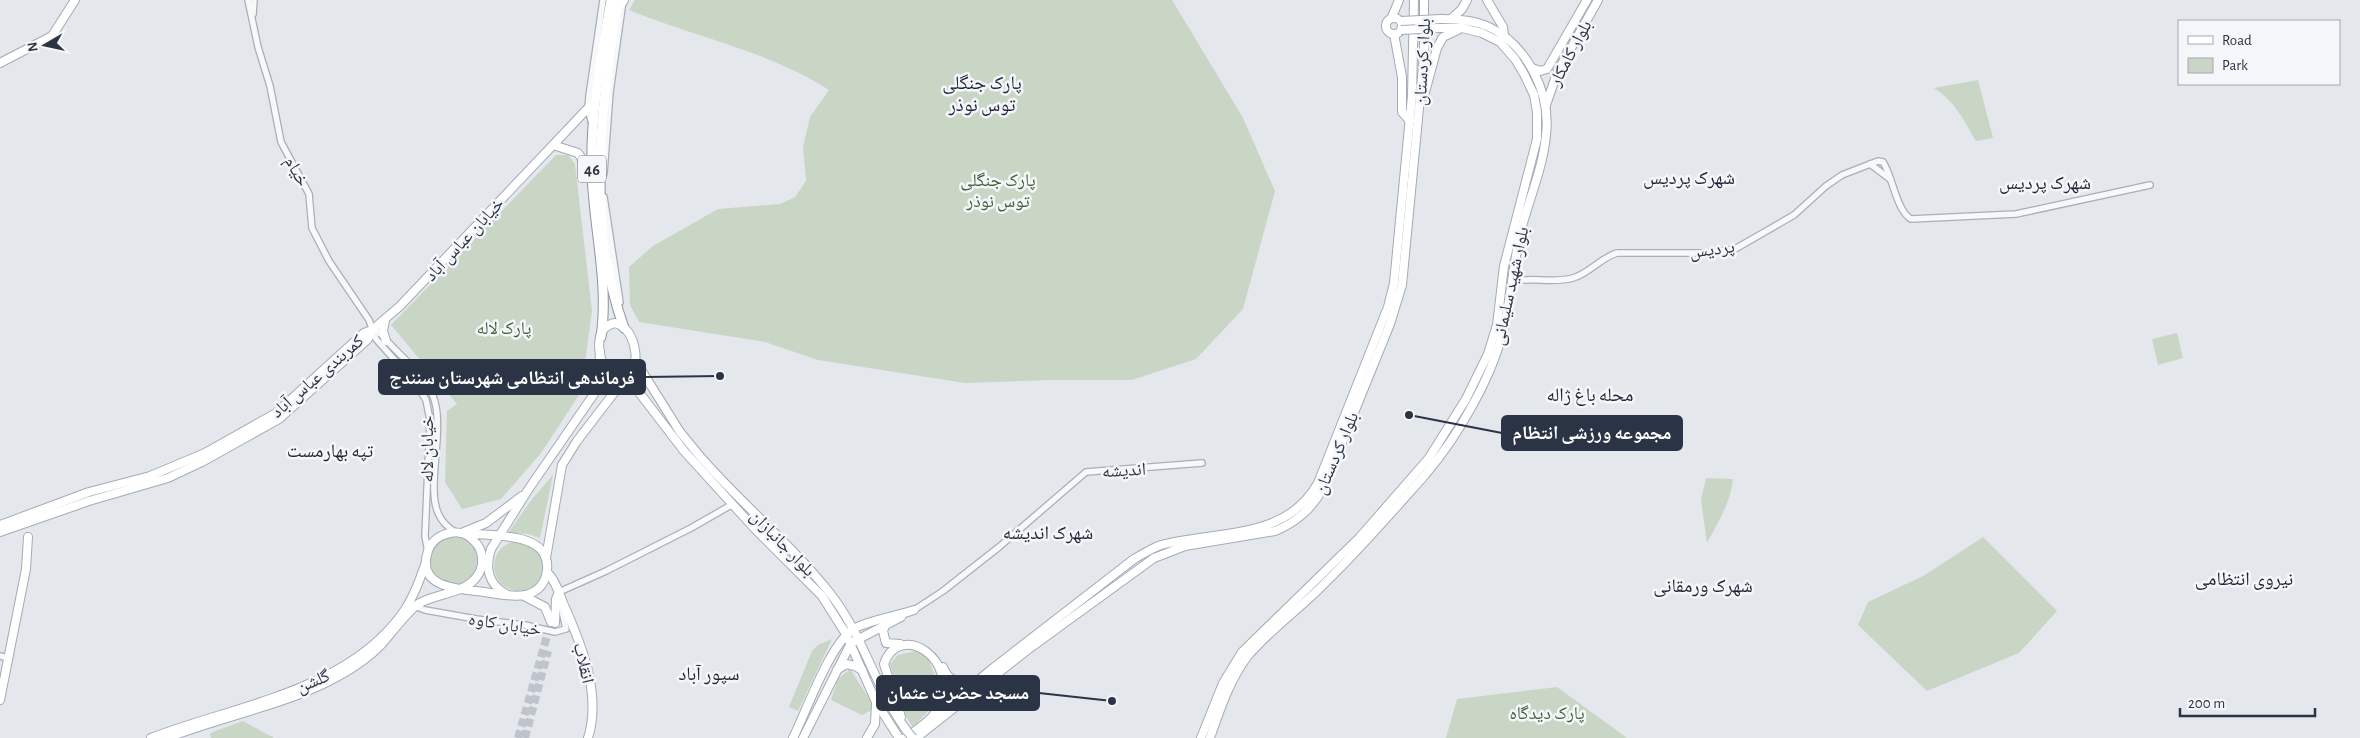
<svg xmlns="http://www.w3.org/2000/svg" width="2360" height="738" font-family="'Alegreya Sans','Noto Naskh Arabic',sans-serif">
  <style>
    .green { fill: #c9d6c5 }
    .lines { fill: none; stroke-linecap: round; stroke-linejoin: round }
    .major-tunnel { stroke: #bfc3cb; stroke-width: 8; stroke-dasharray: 8 4; stroke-linecap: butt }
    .minor-casing { stroke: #a9aeb7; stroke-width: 8 }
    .major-casing { stroke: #a3abb8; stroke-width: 10 }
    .highway-casing { stroke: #8b94a3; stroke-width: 11 }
    .minor { stroke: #f7f8fa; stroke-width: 5.5 }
    .major { stroke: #fff; stroke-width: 8 }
    .highway { stroke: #fff; stroke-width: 9 }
    .major-bridge-casing { stroke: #a3abb8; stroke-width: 10; stroke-linecap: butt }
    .major-bridge { stroke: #fff; stroke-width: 8 }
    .labels { text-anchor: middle; stroke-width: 5; stroke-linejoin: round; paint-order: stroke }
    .shield { fill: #f4f6f9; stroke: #676e7b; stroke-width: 1 }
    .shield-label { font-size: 16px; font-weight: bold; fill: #2b3445 }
    .street-label { font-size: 18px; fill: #2b3445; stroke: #f4f6f9 }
    .park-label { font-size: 18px; fill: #3f6138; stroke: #f4f6f9 }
    .neighbourhood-label { font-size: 19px; fill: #1d2536; stroke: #f4f6f9 }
    .leader { fill: none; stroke: #2b3445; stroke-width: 2 }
    .callout-dot { fill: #2b3445; stroke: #f4f6f9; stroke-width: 2 }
    .callout { fill: #2b3445; stroke: #2b3445; stroke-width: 2 }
    .callout-label { font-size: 19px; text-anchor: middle; font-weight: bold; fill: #fff }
  </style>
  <rect width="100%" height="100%" fill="#e4e7ec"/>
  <g class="green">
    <path d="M635,0h537l71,118 32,73 -32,118 -47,50 -64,21h-82l-85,3 -147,-23 -53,-18 -126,-20 -9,-17 -1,-38 24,-21 65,-37 62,-5 15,-7 11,-16 -3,-34 7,-30 19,-27c-60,-39 -134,-53 -200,-80z"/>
    <path d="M1978,80l15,58 -17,3c-12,-20 -21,-40 -42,-53z"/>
    <polygon points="556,155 568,155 575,164 592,311 581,392 541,453 501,499 462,509 445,482 447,411 457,404 391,325"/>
    <polygon points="2177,333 2183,358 2158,365 2152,339"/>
    <polygon points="553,475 540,538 528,534 508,533 532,499"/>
    <path d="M1706,478l27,1c-2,23 -16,45 -26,64l-6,-43z"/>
    <circle cx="454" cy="560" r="25"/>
    <polygon points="1983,537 2057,611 2019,653 1927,691 1858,625 1868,602 1925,575"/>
    <circle cx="519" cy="566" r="25"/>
    <polygon points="832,639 798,711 789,707 812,651 818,645"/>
    <polygon points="916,651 928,658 934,674 933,705 913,728 903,711 890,664 898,655"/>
    <polygon points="850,669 872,703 872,710 862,715 831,700 838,679"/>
    <polygon points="1557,687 1627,738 1446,738 1457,699"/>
    <polygon points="243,721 274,738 211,738 210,733"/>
  </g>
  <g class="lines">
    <g class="major-tunnel">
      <polyline points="518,738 551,622"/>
      <polyline points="525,738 548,651"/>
    </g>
    <defs>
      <g id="minor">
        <polyline points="248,0 258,47 270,86 281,142 309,194 312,228 329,261 369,320 376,339 416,384 426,400 430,420 425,536 428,552"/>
        <polyline points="253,14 254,0"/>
        <polyline points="591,121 588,108 589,96 603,0"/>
        <polyline points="1870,164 1890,179"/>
        <polyline points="604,173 610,92 623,1"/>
        <polyline points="604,197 620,302"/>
        <path d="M1511,282c20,-6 41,2 62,-4 17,-5 27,-20 44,-25h91l27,-4 59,-34 32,-29 16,-11 36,-14 5,1c10,15 13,48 28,57l105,-5 134,-29"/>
        <path d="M372,330l9,4c16,20 42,38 52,62 13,31 -8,93 6,119 3,7 10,13 16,17"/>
        <polyline points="559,594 559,592 606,571 691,528 733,504"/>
        <polyline points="412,605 425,610 476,619 525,625 555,632 566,629 561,606"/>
        <polyline points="914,610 943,591 999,547 1086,472 1202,463"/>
        <polyline points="0,656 8,658"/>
      </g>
      <g id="major">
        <polyline points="1487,0 1503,27 1504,36"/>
        <polyline points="622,3 624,0"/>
        <polyline points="1392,17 1399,0"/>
        <circle cx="1394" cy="26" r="8"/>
        <polyline points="1451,19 1462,9 1467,0"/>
        <polyline points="1394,34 1402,77 1402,112 1410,121"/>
        <polyline points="0,63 52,36 75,0"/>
        <polyline points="1532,68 1540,71 1547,69 1587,0"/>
        <polyline points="1424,96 1437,48 1443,37 1458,30"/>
        <polyline points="1546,105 1557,73 1598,0"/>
        <polyline points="588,108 553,145 578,153 592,173"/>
        <polyline points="385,320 383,331 386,341"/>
        <path d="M615,323c20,5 25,37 17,53 -17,35 -54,-47 -17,-53z"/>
        <path d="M635,360l45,72 18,22c41,48 92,89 131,138 34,42 46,96 78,139"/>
        <polyline points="625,384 638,391 684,451 755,529 822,596 846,634 876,702 899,738"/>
        <polyline points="0,525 89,492 150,476 205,453 276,413 364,333 372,330 400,306 553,145"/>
        <polyline points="0,532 89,501 168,478 202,462 279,419 368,339 372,330"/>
        <polyline points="464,532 486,523 522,496"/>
        <polyline points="546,558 562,465 577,441 620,385"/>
        <path d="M547,572c8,8 12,20 16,31 18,40 39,91 25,135"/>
        <path d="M506,594c-18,-10 -21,-27 -15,-45l37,-59 66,-96 5,-19 1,-23"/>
        <polyline points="524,596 545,607 551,622"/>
        <polyline points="555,623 556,599 559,592"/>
        <polyline points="886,623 883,631 886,643 900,644"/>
        <path d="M943,667c4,13 18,19 31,15"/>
        <polyline points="837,670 846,664 855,666 862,670"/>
        <polyline points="0,700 26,569 28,537"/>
        <path d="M901,717l-17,-53c15,-44 79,-5 53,46 -7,12 -21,20 -32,28"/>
        <path d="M928,721l64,-52 142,-110c9,-5 18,-11 27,-14 56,-15 125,-4 157,-62l70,-176 6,-24 18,-187 2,-96"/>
        <path d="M151,738c85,-33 198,-47 253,-127 10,-15 16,-32 22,-49"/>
        <path d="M167,738c43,-17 89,-27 133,-44 28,-11 58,-26 80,-48 10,-11 27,-34 38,-42 18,-11 48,-10 60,-29 7,-11 5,-26 -4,-34 -6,-7 -15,-10 -24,-8 -10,2 -19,8 -22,18 -13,38 33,38 56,41 22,3 53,12 62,-16 2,-8 2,-15 -2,-22 -11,-22 -62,-18 -84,-21"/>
        <path d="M793,738c13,-26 38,-97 62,-110 19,-9 39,-11 59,-18"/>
        <polyline points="803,738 851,643 901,617"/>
        <polyline points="867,738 875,724 876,704"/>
        <path d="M916,738l110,-87 128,-93 31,-12 90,-15c22,-9 36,-22 48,-42l67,-165 12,-39 22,-229v-56"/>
        <polyline points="1201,738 1223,683 1242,652 1360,537 1429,458 1466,399 1488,354 1497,325 1504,266 1537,139 1537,112 1534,95 1524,74 1515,59 1500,42 1482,33 1462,28 1439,28"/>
        <path d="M1210,738c9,-26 20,-59 37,-81 20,-25 55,-50 78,-74 35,-34 67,-71 100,-108 34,-40 70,-102 80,-153 6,-29 9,-59 15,-88 8,-33 23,-65 26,-99 5,-42 -19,-90 -57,-108 -15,-7 -33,-8 -48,-8"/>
      </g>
      <g id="highway">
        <path d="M618,0c-18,109 -32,221 6,328"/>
        <path d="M601,337c8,-54 -7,-108 -9,-163 -2,-58 9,-117 19,-174"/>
      </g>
    </defs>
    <use href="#minor" class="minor-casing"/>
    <use href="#major" class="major-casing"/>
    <use href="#highway" class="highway-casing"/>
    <use href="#minor" class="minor"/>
    <use href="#major" class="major"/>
    <use href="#highway" class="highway"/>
    <defs>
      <g id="major-bridge">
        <polyline points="1401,21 1441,19"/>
        <polyline points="1401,30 1439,28"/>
        <polyline points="907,731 913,738"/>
      </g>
    </defs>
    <use href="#major-bridge" class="major-bridge-casing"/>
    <use href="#major-bridge" class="major-bridge"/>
  </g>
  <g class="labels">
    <rect class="shield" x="578" y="155.5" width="28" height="27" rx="4"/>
    <g class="shield-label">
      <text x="592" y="175">46</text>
    </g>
    <g class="street-label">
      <text transform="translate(1570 53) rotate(-62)" y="6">بلوار کامکار</text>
      <text transform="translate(1422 62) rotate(-87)" y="6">بلوار کردستان</text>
      <text transform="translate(297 171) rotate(60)" y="6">خیام</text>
      <text transform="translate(464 239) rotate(-47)" y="6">خیابان عباس آباد</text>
      <text transform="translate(1712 249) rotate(-8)" y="6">پردیس</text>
      <text transform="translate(1510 286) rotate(-78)" y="6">بلوار شهید سلیمانی</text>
      <text transform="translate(317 376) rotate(-41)" y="6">کمربندی عباس آباد</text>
      <text transform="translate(427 449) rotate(-90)" y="6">خیابان لاله</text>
      <text transform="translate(1336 453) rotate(-67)" y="6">بلوار کردستان</text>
      <text transform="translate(1124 470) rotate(-3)" y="6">اندیشه</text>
      <text transform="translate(783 543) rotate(46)" y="6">بلوار جانبازان</text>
      <text transform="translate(505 624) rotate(9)" y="6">خیابان کاوه</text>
      <text transform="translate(584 663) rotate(77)" y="6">انقلاب</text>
      <text transform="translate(313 681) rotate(-23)" y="6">گلشن</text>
    </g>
    <g class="park-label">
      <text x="998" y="186">پارک جنگلی<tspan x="998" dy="21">توس نوذر</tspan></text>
      <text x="504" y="334">پارک لاله</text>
      <text x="1547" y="719">پارک دیدگاه</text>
    </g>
    <g class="neighbourhood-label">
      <text x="982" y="89">پارک جنگلی<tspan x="982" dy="22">توس نوذر</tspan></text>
      <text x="1689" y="184">شهرک پردیس</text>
      <text x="2045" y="189">شهرک پردیس</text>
      <text x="1590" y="401">محله باغ ژاله</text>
      <text x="330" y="457">تپه بهارمست</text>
      <text x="1048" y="539">شهرک اندیشه</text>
      <text x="2244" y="585">نیروی انتظامی</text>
      <text x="1703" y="592">شهرک ورمقانی</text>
      <text x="709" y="680">سپور آباد</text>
    </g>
  </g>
  <path class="leader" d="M720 376L645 377M1409 415L1502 433M1112 701L1039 693"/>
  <g class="callout-dot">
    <circle cx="720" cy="376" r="5"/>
    <circle cx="1409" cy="415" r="5"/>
    <circle cx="1112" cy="701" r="5"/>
  </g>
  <g class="callout">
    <rect x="379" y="360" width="266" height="34" rx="5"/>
    <rect x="1502" y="416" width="180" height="34" rx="5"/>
    <rect x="877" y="676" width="162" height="34" rx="5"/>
  </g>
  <g class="callout-label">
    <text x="512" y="384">فرماندهی انتظامی شهرستان سنندج</text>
    <text x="1592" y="439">مجموعه ورزشی انتظام</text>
    <text x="958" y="699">مسجد حضرت عثمان</text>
  </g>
  <rect x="2178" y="20" width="162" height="65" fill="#f4f6f9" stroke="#a4a8b1"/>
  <rect x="2188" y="36" width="25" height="8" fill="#ffffff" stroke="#a4a8b1"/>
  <text x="2222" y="45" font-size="15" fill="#2b3445">Road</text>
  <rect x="2188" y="58" width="25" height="15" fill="#c9d6c5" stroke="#a4a8b1"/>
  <text x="2222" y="70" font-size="15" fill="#2b3445">Park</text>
  <g transform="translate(45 45) rotate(261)" stroke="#f4f6f9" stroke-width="4" paint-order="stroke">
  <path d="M0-4L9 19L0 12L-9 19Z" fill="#2b3445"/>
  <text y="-8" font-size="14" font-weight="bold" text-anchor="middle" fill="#2b3445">N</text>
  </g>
  <path d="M2180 708v8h135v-8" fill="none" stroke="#2b3445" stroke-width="2.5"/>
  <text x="2188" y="708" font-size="15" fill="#2b3445" stroke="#f4f6f9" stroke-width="4" paint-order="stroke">200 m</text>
</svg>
